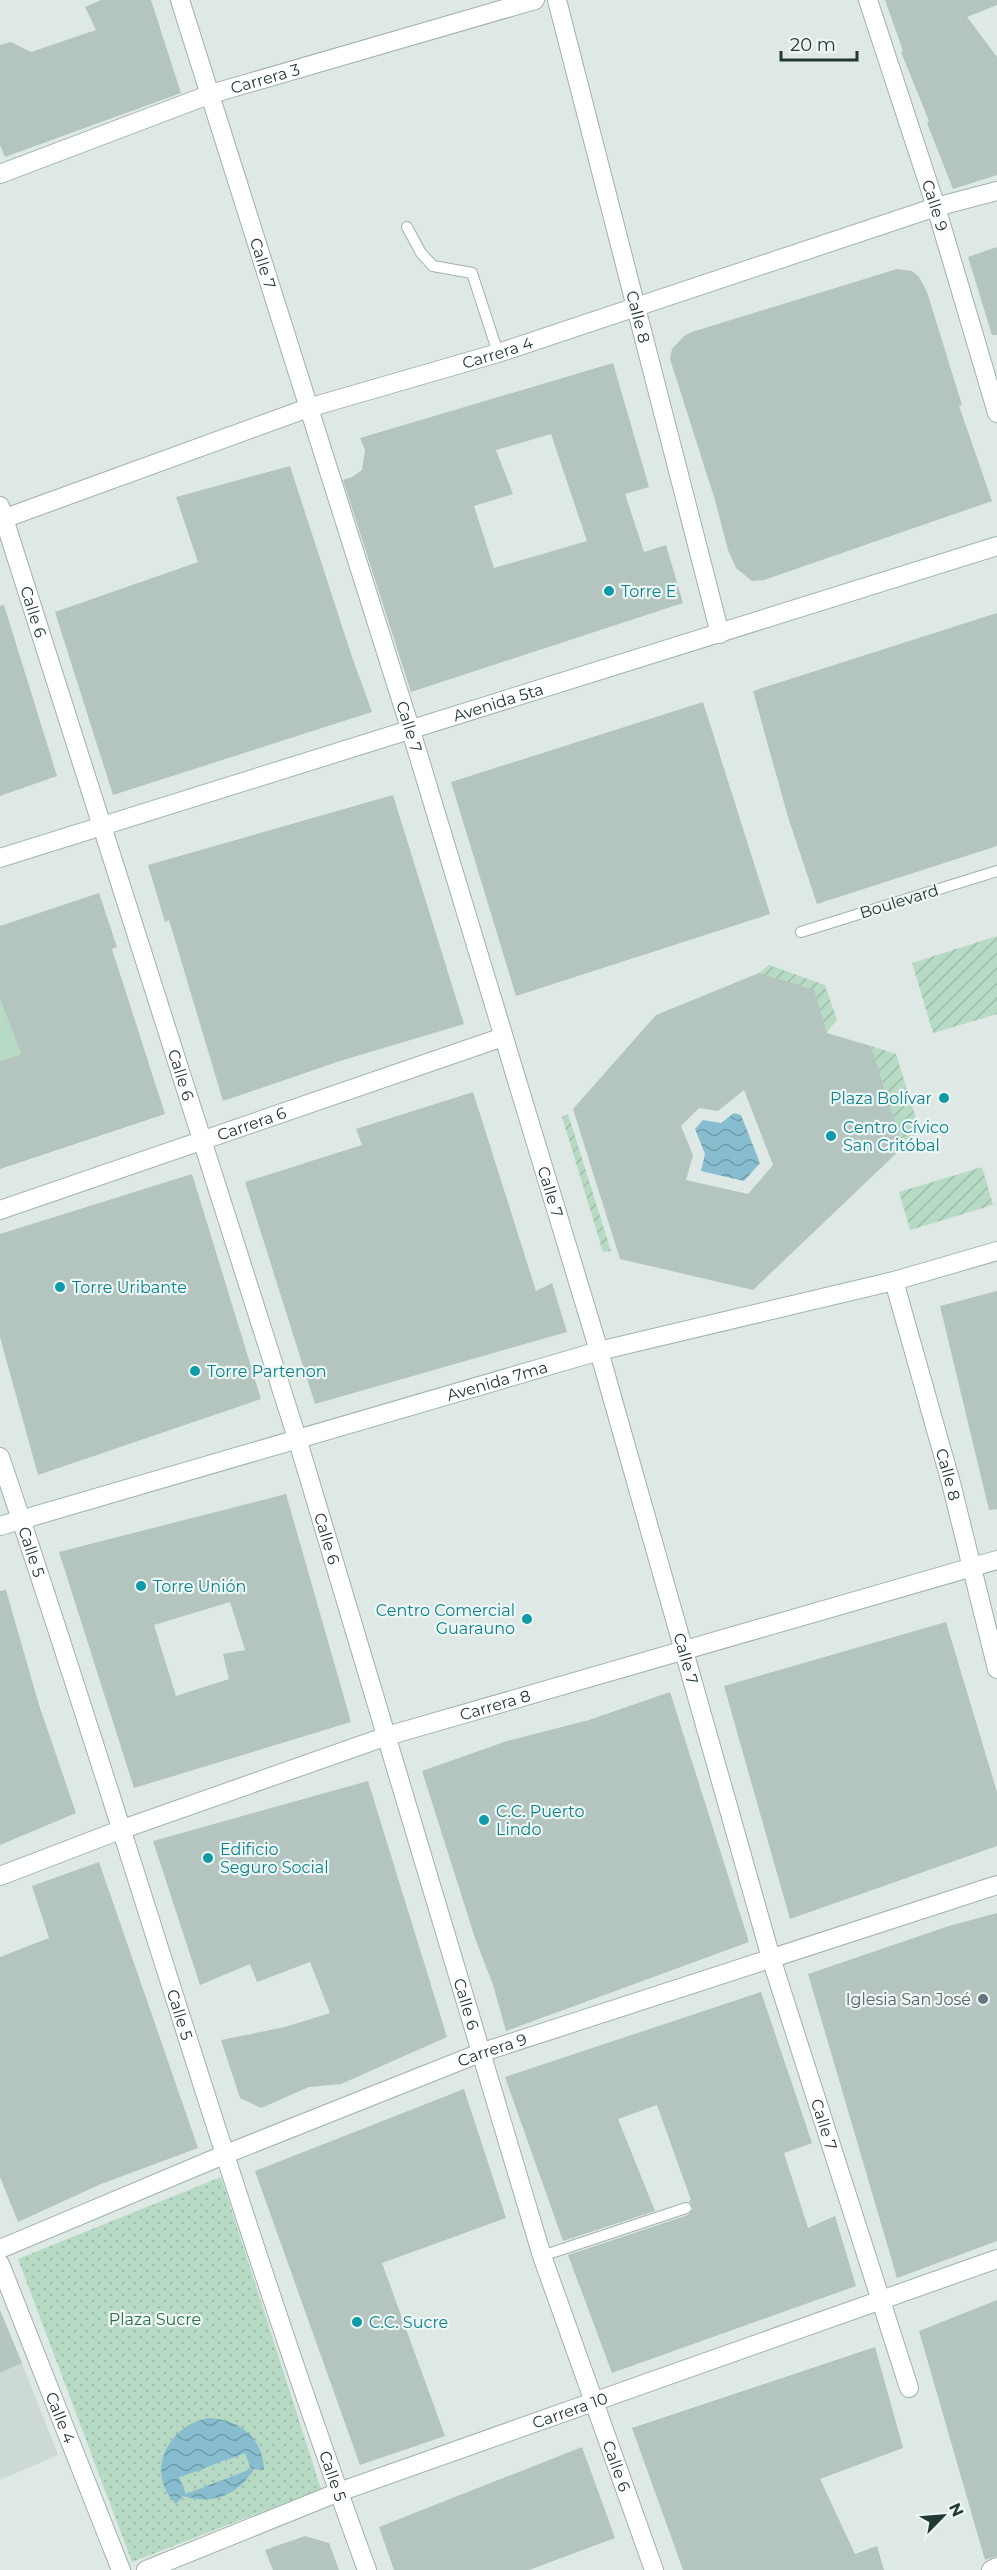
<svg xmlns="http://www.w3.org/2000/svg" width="997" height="2570" font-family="Montserrat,sans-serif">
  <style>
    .built { fill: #cdd9d4 }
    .grass { fill: #b7dac4 }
    .park { fill: url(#park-dots) }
    .garden { fill: url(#garden-furrows) }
    .water { fill: url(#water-waves); fill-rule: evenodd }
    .building { fill: #b4c4bf; fill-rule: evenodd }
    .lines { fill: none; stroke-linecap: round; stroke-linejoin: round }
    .lane-casing { stroke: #a1b1ac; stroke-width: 12 }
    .street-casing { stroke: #a1b1ac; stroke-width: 20 }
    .secondary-casing { stroke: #9eb5ae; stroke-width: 20 }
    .lane { stroke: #fff; stroke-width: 10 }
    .street { stroke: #fff; stroke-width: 18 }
    .secondary { stroke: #fff; stroke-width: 18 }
    .culture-dot { fill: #0f9aa8; stroke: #eef6f3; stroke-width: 2 }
    .worship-dot { fill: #6b7280; stroke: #eef6f3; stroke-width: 2 }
    .labels { text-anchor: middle; stroke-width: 4.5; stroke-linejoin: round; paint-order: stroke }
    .street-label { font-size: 16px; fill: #203934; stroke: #eef6f3 }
    .culture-label { font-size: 16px; fill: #0d838f; stroke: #eef6f3; text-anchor: start }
    .worship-label { font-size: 16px; fill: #5b616d; stroke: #eef6f3; text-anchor: end }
    .park-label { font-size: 16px; fill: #2c6e4b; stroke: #eef6f3 }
  </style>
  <defs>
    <pattern id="park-dots" width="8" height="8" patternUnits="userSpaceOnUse" patternTransform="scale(1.5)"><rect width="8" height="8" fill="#b7dac4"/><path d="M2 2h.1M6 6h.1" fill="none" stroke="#9dbca9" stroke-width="1.8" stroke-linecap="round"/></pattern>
    <pattern id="garden-furrows" width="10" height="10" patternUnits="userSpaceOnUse" patternTransform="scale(1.5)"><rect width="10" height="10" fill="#b7dac4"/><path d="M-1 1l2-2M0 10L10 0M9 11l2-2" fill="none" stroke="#9dbca9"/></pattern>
    <pattern id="water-waves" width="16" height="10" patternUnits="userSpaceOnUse" patternTransform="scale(1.5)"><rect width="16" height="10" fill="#87bdce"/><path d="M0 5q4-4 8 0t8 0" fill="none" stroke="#6e9ba8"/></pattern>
  </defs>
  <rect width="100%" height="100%" fill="#dee9e5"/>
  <polygon class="built" points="22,2363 58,2455 0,2480 0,2373"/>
  <polygon class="grass" points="0,996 21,1054 0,1061"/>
  <polygon class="park" points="221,2177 321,2489 132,2562 18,2259"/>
  <g class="garden">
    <polygon points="997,936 997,1014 933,1033 912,963"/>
    <polygon points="769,965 825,985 837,1020 827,1032 759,973"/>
    <polygon points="871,1046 896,1054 920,1131 903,1147"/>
    <polygon points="568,1114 611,1251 603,1252 562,1117"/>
    <polygon points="982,1167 993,1205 910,1230 899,1192"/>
  </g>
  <g class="water">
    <polygon points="734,1113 741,1115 760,1163 744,1181 701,1171 705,1154 695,1129 703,1120 721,1123"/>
    <path d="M208,2418c32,1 55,20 56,52l-10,-1c-16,27 -42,36 -71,27l-7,8c-32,-32 -8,-78 32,-86zM245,2453l6,16 -18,7 -3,-2 1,3 -25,9 -1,-3 -1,4 -18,7 -7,-17 19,-6 1,2 1,-3 25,-10 1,3 1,-3z"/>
  </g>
  <g class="building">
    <polygon points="101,0 151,0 181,93 5,157 0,145 0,45 11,42 31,52 96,30 85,7"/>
    <polygon points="885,0 997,0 997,5 967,17 997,57 997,175 953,189 927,123 929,121 901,52 903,51"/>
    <polygon points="997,247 997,335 992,335 968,257"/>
    <polygon points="897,269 912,271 919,277 927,292 962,405 959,406 992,501 764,580 752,581 736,568 728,550 715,500 670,359 672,349 684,336 692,332"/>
    <path d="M613,363l36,124 -24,7 19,58 22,-7 17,58 -272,89 -68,-212 9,-3 10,-7 3,-20 -5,-12zM551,434l36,107 -93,27 -20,-62 39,-12 -17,-44z"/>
    <polygon points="290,466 352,657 372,712 113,795 55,612 198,562 176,497"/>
    <polygon points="4,605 57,776 0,796 0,606"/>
    <polygon points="997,613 997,846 817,904 788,817 753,691"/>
    <polygon points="703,702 770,914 516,996 451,782"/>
    <polygon points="393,795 464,1024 340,1061 223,1101 169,920 165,922 148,865"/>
    <polygon points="99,893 117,947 112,949 165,1114 0,1169 0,1061 21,1054 0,998 0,926"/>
    <path d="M759,973l55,17 13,43 44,13 32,101 -150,143 -133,-31 -47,-150 83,-94zM744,1090l29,75 -25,29 -62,-14 7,-25 -12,-29 18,-18 19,3z"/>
    <polygon points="473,1092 536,1291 552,1283 567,1332 315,1404 245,1182 362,1145 356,1129"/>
    <polygon points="192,1174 261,1399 38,1475 0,1337 0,1234"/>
    <polygon points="997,1291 997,1509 989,1510 940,1306"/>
    <path d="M286,1494l65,228 -217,66 -75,-236zM230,1602l15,48 -22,4 6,25 -53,17 -22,-71z"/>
    <polygon points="6,1590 39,1705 76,1813 0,1845 0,1591"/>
    <polygon points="946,1622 997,1792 997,1846 790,1919 724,1686"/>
    <polygon points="670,1692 749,1942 506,2031 493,1985 475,1938 422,1771 507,1741 589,1720"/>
    <polygon points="368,1781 447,2037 341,2084 309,2087 261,2108 240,2098 221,2040 285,2027 330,2013 310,1962 257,1982 250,1964 200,1985 153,1841"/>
    <polygon points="99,1862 198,2148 101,2184 18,2222 0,2177 0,1957 49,1938 32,1886"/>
    <polygon points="997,1913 997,2241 897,2278 808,1974 949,1926"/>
    <polygon points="761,1992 812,2143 784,2153 808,2228 835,2216 856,2286 612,2373 568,2255 688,2215 693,2209 689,2201 691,2200 657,2105 618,2119 655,2211 563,2241 505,2077"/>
    <polygon points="464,2089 506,2218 382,2263 445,2436 360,2465 255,2171"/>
    <polygon points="997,2300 997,2556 985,2560 919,2331"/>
    <polygon points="0,2310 22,2363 0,2373"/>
    <polygon points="875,2347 903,2448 820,2479 855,2554 877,2546 884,2570 683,2570 632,2428"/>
    <polygon points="582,2447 615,2538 529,2570 394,2570 379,2527"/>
    <polygon points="305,2536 329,2543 339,2570 273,2570 265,2550"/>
  </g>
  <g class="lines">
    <defs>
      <g id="lane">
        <polyline points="407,227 421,253 433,266 472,273 498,353"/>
        <polyline points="801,932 997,871"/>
        <polyline points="542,2256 686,2208"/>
      </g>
      <g id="street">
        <path id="s1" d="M180,0l231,731 188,620 172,607 138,430"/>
        <path id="s2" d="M557,0l163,634"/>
        <path id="s3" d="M868,0l68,207 61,206"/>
        <path id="s4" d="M0,174l211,-80 324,-94"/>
        <path id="s5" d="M0,506l297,932 245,818 112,314"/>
        <path id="s6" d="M0,520l308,-112 190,-55 438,-146 61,-16"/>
        <path id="s7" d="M0,1210l503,-173"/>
        <path id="s8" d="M894,1281l57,202 46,186"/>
        <path id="s9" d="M0,1457c126,370 232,746 367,1113"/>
        <path id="s10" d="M0,1876l120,-46 267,-94 610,-176"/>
        <path id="s11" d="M0,2249l226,-95 254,-101 517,-168"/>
        <path id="s12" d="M0,2264l121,306"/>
        <path id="s13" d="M146,2570l193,-78 658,-233"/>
        <polyline points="991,2570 997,2567"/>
      </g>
      <g id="secondary">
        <path id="s14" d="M0,858l997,-312"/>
        <path id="s15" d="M0,1526l599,-175 295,-70 103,-30"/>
      </g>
    </defs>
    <use href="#lane" class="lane-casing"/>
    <use href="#street" class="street-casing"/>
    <use href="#secondary" class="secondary-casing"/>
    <use href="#lane" class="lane"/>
    <use href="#street" class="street"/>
    <use href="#secondary" class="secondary"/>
  </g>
  <g class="culture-dot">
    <circle cx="609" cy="591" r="6"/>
    <circle cx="944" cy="1098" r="6"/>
    <circle cx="831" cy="1136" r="6"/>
    <circle cx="60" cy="1287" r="6"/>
    <circle cx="195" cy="1371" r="6"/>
    <circle cx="141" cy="1586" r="6"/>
    <circle cx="527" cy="1619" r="6"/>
    <circle cx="484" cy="1820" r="6"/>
    <circle cx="208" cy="1858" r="6"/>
    <circle cx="357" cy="2322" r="6"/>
  </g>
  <circle class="worship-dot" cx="983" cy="1999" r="6"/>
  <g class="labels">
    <g class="street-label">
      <text dy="6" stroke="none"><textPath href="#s4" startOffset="282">Carrera 3</textPath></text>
      <text dy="6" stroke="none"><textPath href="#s3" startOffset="216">Calle 9</textPath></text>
      <text dy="6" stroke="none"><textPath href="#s1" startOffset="276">Calle 7</textPath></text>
      <text dy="6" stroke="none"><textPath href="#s2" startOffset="327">Calle 8</textPath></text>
      <text dy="6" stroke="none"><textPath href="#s6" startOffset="525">Carrera 4</textPath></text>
      <text dy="6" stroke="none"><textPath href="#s5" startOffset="111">Calle 6</textPath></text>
      <text dy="6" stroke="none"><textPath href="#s14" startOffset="522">Avenida 5ta</textPath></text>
      <text dy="6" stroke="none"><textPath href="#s1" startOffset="762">Calle 7</textPath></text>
      <text transform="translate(899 901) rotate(-17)" y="6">Boulevard</text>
      <text dy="6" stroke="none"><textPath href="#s5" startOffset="597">Calle 6</textPath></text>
      <text dy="6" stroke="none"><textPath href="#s7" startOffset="266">Carrera 6</textPath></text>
      <text dy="6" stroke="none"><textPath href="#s1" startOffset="1248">Calle 7</textPath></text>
      <text dy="6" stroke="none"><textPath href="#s15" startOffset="518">Avenida 7ma</textPath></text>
      <text dy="6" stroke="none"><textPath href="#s8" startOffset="201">Calle 8</textPath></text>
      <text dy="6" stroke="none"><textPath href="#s5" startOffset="1083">Calle 6</textPath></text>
      <text dy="6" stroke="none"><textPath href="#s9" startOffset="100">Calle 5</textPath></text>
      <text dy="6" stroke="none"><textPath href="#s1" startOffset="1734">Calle 7</textPath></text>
      <text dy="6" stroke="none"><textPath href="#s10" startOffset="524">Carrera 8</textPath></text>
      <text dy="6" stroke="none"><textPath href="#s5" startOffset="1569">Calle 6</textPath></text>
      <text dy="6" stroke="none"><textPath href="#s9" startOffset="586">Calle 5</textPath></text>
      <text dy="6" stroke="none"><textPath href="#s11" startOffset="531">Carrera 9</textPath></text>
      <text dy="6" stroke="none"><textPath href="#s1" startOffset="2220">Calle 7</textPath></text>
      <text dy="6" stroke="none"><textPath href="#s13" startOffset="453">Carrera 10</textPath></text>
      <text dy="6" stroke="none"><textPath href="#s12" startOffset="165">Calle 4</textPath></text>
      <text dy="6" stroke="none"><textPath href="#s5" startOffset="2055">Calle 6</textPath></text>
      <text dy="6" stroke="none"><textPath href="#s9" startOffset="1072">Calle 5</textPath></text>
    </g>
    <g class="culture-label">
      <text x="621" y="597">Torre E</text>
      <text x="932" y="1104" text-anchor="end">Plaza Bolívar</text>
      <text x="843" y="1133">Centro Cívico<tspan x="843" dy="18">San Critóbal</tspan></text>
      <text x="72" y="1293">Torre Uribante</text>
      <text x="207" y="1377">Torre Partenon</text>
      <text x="153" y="1592">Torre Unión</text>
      <text x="515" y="1616" text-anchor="end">Centro Comercial<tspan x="515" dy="18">Guarauno</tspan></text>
      <text x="496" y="1817">C.C. Puerto<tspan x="496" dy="18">Lindo</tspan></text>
      <text x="220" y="1855">Edificio<tspan x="220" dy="18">Seguro Social</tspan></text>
      <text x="369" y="2328">C.C. Sucre</text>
    </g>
    <g class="worship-label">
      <text x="971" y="2005">Iglesia San José</text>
    </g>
    <g class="park-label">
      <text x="155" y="2325">Plaza Sucre</text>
    </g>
  </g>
  <g transform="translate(943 2516) rotate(65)" stroke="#eef6f3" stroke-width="4.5" paint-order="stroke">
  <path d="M0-4.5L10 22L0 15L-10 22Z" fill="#203934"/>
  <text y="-9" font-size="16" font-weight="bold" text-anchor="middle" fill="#203934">N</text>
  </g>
  <path d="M781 51v9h76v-9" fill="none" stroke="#203934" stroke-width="3"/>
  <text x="790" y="51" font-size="18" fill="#203934" stroke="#eef6f3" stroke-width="4.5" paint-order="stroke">20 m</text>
</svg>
